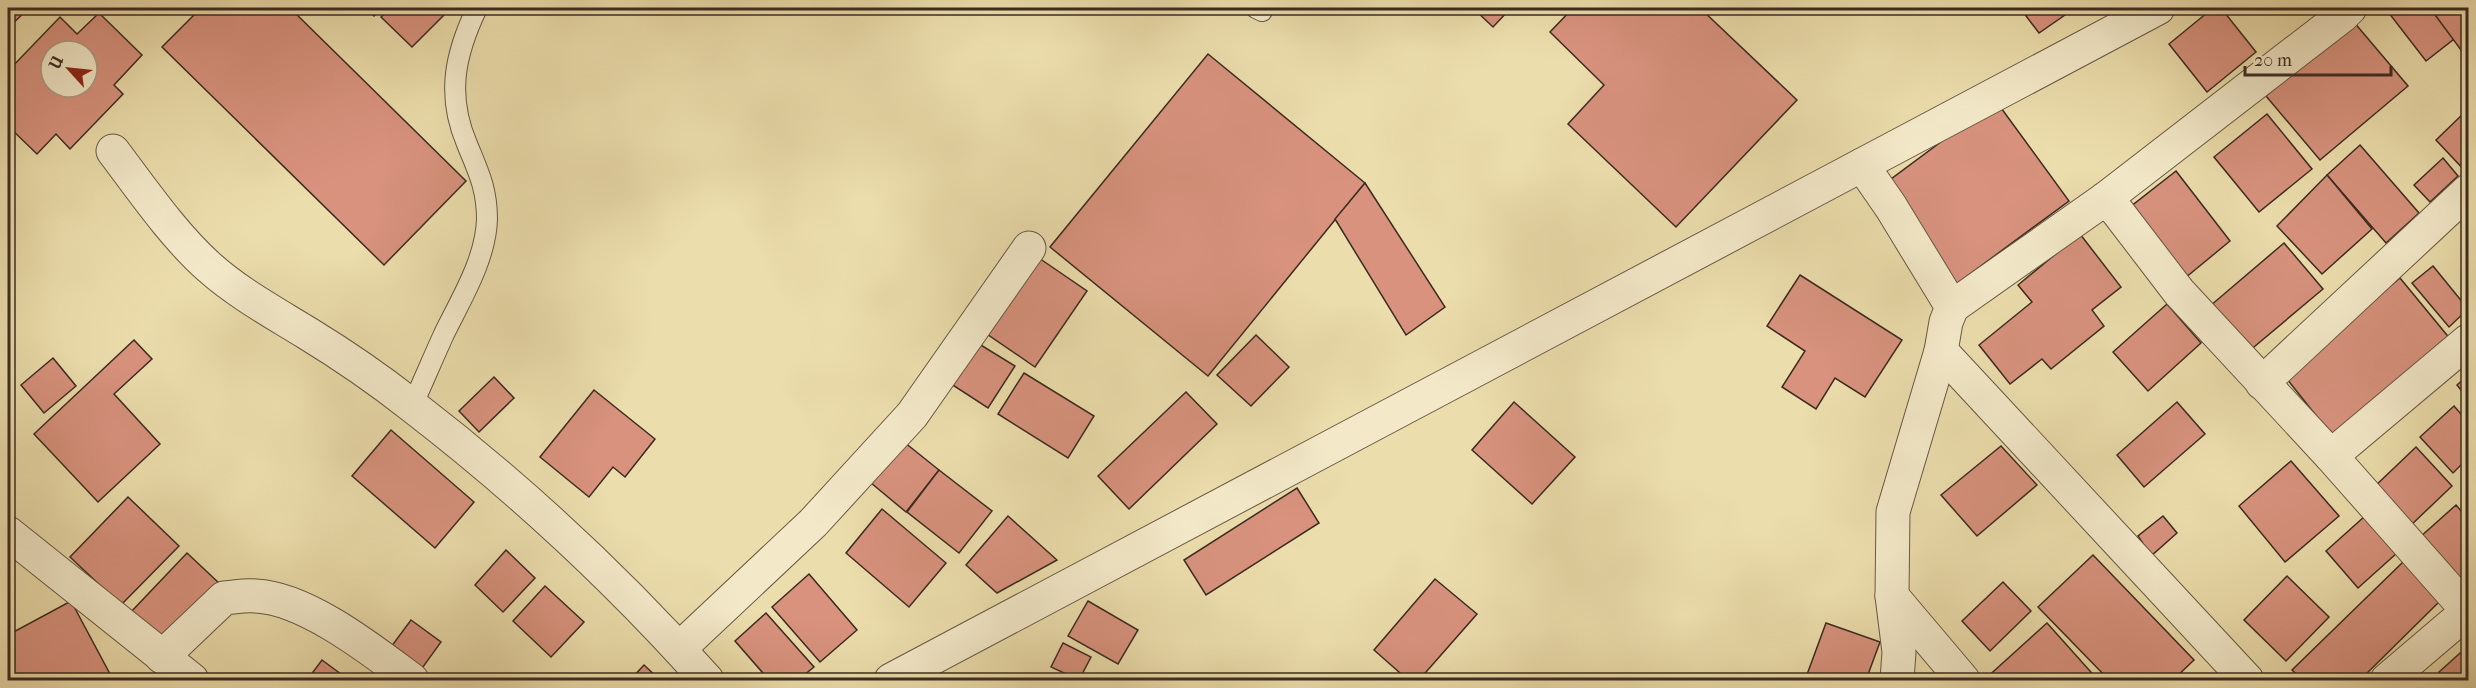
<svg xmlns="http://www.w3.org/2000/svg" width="2476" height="688" font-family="'IM FELL French Canon',serif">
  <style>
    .building { fill: #d8927e; stroke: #3b2b20; stroke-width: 1.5; fill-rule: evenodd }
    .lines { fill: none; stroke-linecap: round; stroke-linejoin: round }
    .service-casing { stroke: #675843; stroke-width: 22 }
    .minor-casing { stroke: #675843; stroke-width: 35 }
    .service { stroke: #f3e9c9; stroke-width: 20 }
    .minor { stroke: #f3e9c9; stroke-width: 33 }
  </style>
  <rect width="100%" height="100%" fill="#ecddac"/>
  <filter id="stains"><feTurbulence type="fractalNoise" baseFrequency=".00333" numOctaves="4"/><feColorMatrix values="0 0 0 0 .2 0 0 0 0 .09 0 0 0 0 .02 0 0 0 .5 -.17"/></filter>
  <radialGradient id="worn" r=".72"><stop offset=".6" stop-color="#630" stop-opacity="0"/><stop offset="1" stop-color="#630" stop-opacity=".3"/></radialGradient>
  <g class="building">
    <polygon points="8,8 29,8 8,28"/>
    <polygon points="201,8 290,8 466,181 384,265 162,47"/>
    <polygon points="365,8 382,8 374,16"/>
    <polygon points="391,8 451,8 412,47 381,17"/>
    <polygon points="926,8 955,8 954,14"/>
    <polygon points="1473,8 1511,8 1493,27"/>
    <polygon points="1573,8 1657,8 1661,11 1663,8 1700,8 1797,100 1676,227 1568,124 1604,85 1550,32"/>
    <polygon points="2020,8 2075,8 2039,33"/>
    <polygon points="2213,8 2221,8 2256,52 2207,92 2169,44"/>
    <polygon points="2385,8 2430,8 2454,39 2426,61"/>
    <polygon points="2430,8 2468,8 2468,44 2461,50"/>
    <path d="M99,13l43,42 -28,30 9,9 -53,55 -14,-15 -19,20 -29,-28v-55l52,-54 17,17zM51,51h36v36h-36z"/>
    <polygon points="2353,21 2408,86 2320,160 2266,96"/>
    <polygon points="1208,54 1365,183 1208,376 1050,247"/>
    <polygon points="1996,101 2069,201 1955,285 1883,185"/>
    <polygon points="2465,112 2468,115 2468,174 2436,140"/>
    <polygon points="2267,114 2312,169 2259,212 2214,157"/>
    <polygon points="2360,145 2419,213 2386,243 2327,175"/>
    <polygon points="2443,158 2458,176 2430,202 2414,185"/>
    <polygon points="2176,171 2230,241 2179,283 2125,211"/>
    <polygon points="2327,175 2372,229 2322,274 2277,226"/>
    <polygon points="1365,183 1445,307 1406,335 1335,219"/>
    <polygon points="2080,234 2121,287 2092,310 2104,326 2051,369 2042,359 2010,384 1979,345 2032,302 2018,285"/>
    <polygon points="2284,243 2323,289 2248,352 2210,306"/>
    <polygon points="1036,256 1087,291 1035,367 984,332"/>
    <polygon points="2433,266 2468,309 2449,327 2412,283"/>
    <polygon points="1800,275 1902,340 1865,397 1835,378 1816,409 1782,387 1805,351 1767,326"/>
    <polygon points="2400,278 2451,340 2333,437 2283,374"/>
    <polygon points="2167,304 2201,343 2148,391 2113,352"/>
    <polygon points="1256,335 1289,367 1251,406 1217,375"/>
    <polygon points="971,339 1015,366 988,408 945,380"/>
    <polygon points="134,340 152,359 114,394 160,444 98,502 34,434"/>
    <polygon points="53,358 76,386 44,413 21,385"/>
    <polygon points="1024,373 1094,416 1068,458 998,414"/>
    <polygon points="2468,375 2468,399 2457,385"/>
    <polygon points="494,377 514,398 479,432 459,411"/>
    <polygon points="594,390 655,439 625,477 613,467 589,497 540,457"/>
    <polygon points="1186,392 1217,424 1129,509 1098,476"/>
    <polygon points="1514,402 1575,457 1532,504 1472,450"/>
    <polygon points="2177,402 2205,434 2144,487 2117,455"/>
    <polygon points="2454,406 2468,422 2468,458 2453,473 2420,437"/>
    <polygon points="391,430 474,502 435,548 352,476"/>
    <polygon points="904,442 939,470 906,512 871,483"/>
    <polygon points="2001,446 2037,485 1977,536 1941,495"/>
    <polygon points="2416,447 2452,486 2408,528 2372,489"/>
    <polygon points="2291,461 2339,516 2285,562 2239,506"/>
    <polygon points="939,470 992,511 959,553 907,512"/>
    <polygon points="2468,473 2468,487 2462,478"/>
    <polygon points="1297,488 1319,523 1206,595 1184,560"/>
    <polygon points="128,497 179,546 121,605 70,557"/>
    <polygon points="2456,505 2468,519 2468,589 2419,538"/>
    <polygon points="882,509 946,563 909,607 846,553"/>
    <polygon points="1008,516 1057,560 997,593 966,565"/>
    <polygon points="2163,516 2177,533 2151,556 2138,536"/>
    <polygon points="2365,516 2397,553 2358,588 2326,551"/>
    <polygon points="506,550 535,578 503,612 475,585"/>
    <polygon points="187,553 220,584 162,645 130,613"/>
    <polygon points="2093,555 2194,660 2173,680 2109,680 2038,607"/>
    <polygon points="2403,562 2440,601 2360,680 2303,680 2292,670"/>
    <polygon points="809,574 857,630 820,662 772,607"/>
    <polygon points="2287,576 2329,617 2286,661 2244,620"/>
    <polygon points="1435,579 1477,614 1419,680 1408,680 1374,650"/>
    <polygon points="2003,582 2031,611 1990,651 1962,621"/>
    <polygon points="545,586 584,622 551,657 513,621"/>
    <polygon points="71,601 110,674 99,680 8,680 8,635"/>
    <polygon points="1088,601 1138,630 1118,664 1068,636"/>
    <polygon points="766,613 814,667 798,680 769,680 735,641"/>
    <polygon points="411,620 441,642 415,678 385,655"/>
    <polygon points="1826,623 1880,642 1866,680 1805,680"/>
    <polygon points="2047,623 2098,680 1984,680"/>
    <polygon points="1063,643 1091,657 1079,680 1051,667"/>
    <polygon points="2468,646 2468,680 2447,680 2439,672"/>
    <polygon points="322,660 349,680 307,680"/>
    <polygon points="644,665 660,680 630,680"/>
    <polygon points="1049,674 1064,680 1046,680"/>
  </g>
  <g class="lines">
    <defs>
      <g id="service">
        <polyline points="1256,8 1262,11"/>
        <path d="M412,406c11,-24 21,-48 32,-72 17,-35 42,-75 43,-115 0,-31 -9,-48 -20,-75 -21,-49 -12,-90 10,-136"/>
      </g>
      <g id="minor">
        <path d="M113,151c28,37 61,85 96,116 29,26 64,45 98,66 36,22 71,46 104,72 108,83 206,174 296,275"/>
        <polyline points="1862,165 1891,207 1952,307 1946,322 1941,351 2247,680"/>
        <polyline points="2105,199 2117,211 2179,292 2331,456 2468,611"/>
        <polyline points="1952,307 2105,199 2342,16 2350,8"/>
        <polyline points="2262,383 2468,191"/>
        <polyline points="2331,456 2468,341"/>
        <polyline points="8,533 192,680"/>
        <polyline points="1892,596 1963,680"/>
        <polyline points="679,649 813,523 912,415 1029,248"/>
        <path d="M162,657l62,-59c11,-1 22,-3 32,-2 50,2 117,55 156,84"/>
        <polyline points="891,680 2158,8"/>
        <polyline points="1897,680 1899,652 1892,596 1893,512 1941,351"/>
        <polyline points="2387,680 2468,611"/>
      </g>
    </defs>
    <use href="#service" class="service-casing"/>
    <use href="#minor" class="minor-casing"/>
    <use href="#service" class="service"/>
    <use href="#minor" class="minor"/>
  </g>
  <rect width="2476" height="688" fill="none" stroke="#ecddac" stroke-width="30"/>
  <rect x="9" y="9" width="2458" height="670" fill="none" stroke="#3b2b20" stroke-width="3"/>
  <rect x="15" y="15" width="2446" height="658" fill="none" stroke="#3b2b20" stroke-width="1.5"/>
  <g transform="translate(69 69) rotate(297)"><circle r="28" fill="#f3e9c9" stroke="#a99d85" stroke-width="1.5"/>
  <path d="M0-4.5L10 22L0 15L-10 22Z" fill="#8f2418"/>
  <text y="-9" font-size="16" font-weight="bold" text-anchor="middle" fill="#3b2b20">U</text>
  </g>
  <path d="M2245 66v9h146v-9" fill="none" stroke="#3b2b20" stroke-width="3"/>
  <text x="2254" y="66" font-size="18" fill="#3b2b20" stroke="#f3e9c9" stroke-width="4.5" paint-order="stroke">20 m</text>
  <rect width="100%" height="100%" filter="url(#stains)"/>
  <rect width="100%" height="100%" fill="url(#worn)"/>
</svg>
